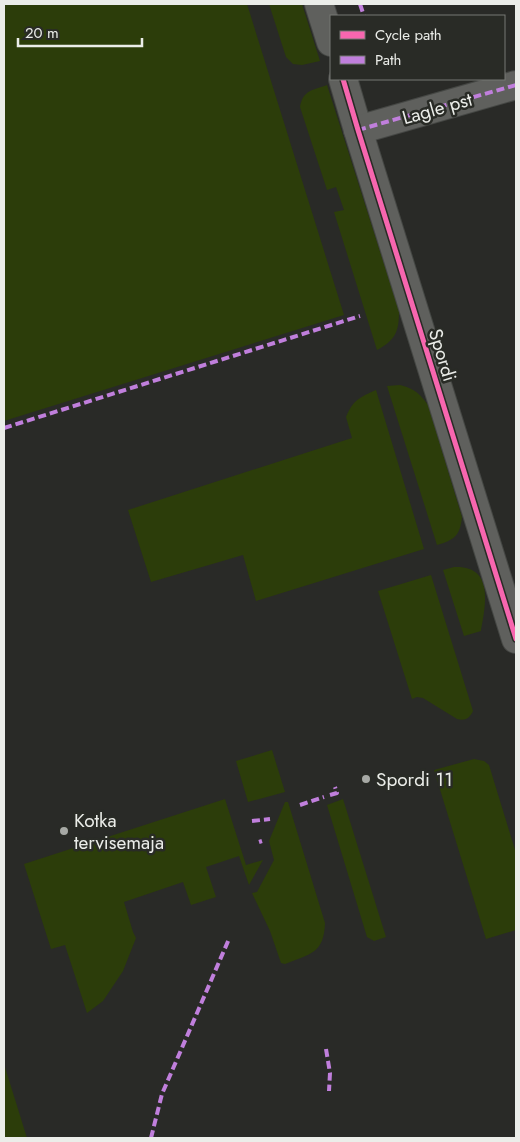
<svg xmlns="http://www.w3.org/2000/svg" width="520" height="1142" font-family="Jost,sans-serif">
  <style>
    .grass { fill: #2c3d0a }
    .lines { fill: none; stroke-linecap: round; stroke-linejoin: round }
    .minor-casing { stroke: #454744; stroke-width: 30 }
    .minor { stroke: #5f605d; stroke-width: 28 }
    .quiet { stroke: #c07fdc; stroke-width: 4; stroke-dasharray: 8 4; stroke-linecap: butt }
    .cycleway-casing { stroke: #292b26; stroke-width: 8 }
    .cycleway { stroke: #f766af; stroke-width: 5 }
    .poi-dot { fill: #a7a9a5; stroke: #292b26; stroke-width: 2 }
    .labels { text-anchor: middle; stroke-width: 5; stroke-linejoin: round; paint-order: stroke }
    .street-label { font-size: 19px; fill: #ebede9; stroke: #292b26 }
    .poi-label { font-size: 19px; fill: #ebede9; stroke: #292b26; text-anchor: start }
  </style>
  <rect width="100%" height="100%" fill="#292a27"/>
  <g class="grass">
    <polygon points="4,4 247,4 344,315 4,421"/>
    <polygon points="269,4 302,4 320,61 302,65 293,64 286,57"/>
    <path d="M327,85l72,226c0,20 -3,29 -22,39l-43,-138 10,-2 -8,-23 -9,3 -27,-83c3,-17 13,-17 27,-22z"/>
    <path d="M400,385c15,4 19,8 28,20l34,112c-2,19 -8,23 -25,28l-50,-159z"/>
    <path d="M376,390l48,159 -168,52 -13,-46 -92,27 -23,-72 224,-72 -6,-21c7,-17 14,-20 30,-27z"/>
    <path d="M454,567c40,-2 32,37 27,64l-17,5 -21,-66z"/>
    <path d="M431,575l42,136c-4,8 -8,10 -16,8l-34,-21 -6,-1 -5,2 -34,-108z"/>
    <polygon points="272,750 285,792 248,802 236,761"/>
    <polygon points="474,759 484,761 489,765 516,853 516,930 486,939 434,770"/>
    <polygon points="225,799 246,865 263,860 249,885 239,856 206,867 216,897 191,905 183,882 124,902 133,932 136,938 123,971 103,1001 87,1013 65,945 51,949 24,864"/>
    <polygon points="343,799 386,937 374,941 367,937 327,805"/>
    <path d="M285,802h3l37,121c-1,30 -14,31 -40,41l-4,-1 -11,-32 -18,-38 5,-1 17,-32 -5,-19z"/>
    <polygon points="4,1064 27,1138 4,1138"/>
  </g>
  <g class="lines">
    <defs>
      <g id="minor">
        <polyline points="319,4 331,42"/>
        <polyline points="343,79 358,130 516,639"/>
        <polyline points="358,130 516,85"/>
      </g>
    </defs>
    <use href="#minor" class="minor-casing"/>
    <use href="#minor" class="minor"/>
    <g class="quiet">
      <polyline points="360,4 364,16"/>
      <polyline points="358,130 516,85"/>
      <polyline points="4,428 360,316"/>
      <polyline points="330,795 337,793 335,787"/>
      <polyline points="300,805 324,797"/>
      <polyline points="252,821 270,819"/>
      <polyline points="259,842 262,841"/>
      <polyline points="326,1049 330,1073 329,1091"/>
      <polyline points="151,1138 162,1094 229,939"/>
    </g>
    <defs>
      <polyline id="cycleway" points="343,79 358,130 516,639"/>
    </defs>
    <use href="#cycleway" class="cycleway-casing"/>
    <use href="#cycleway" class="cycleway"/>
  </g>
  <g class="poi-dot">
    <circle cx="366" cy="779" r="5"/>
    <circle cx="64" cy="831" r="5"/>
  </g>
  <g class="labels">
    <g class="street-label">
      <text transform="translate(437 108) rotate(-16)" y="7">Lagle pst</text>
      <text transform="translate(443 355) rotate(73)" y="7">Spordi</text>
    </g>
    <g class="poi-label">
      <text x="376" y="786">Spordi 11</text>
      <text x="74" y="827">Kotka<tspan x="74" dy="22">tervisemaja</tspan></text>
    </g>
  </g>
  <rect width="520" height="1142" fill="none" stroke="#ebede9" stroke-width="10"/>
  <rect x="330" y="15" width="175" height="65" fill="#292b26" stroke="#777974"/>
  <rect x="340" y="31" width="25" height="8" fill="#f766af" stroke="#777974"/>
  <text x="375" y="40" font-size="15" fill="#ebede9">Cycle path</text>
  <rect x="340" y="56" width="25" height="8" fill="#c07fdc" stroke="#777974"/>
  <text x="375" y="65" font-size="15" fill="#ebede9">Path</text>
  <path d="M18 38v8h124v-8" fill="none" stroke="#ebede9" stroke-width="2.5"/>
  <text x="25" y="38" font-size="15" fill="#ebede9" stroke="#292b26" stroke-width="4" paint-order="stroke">20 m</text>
</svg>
